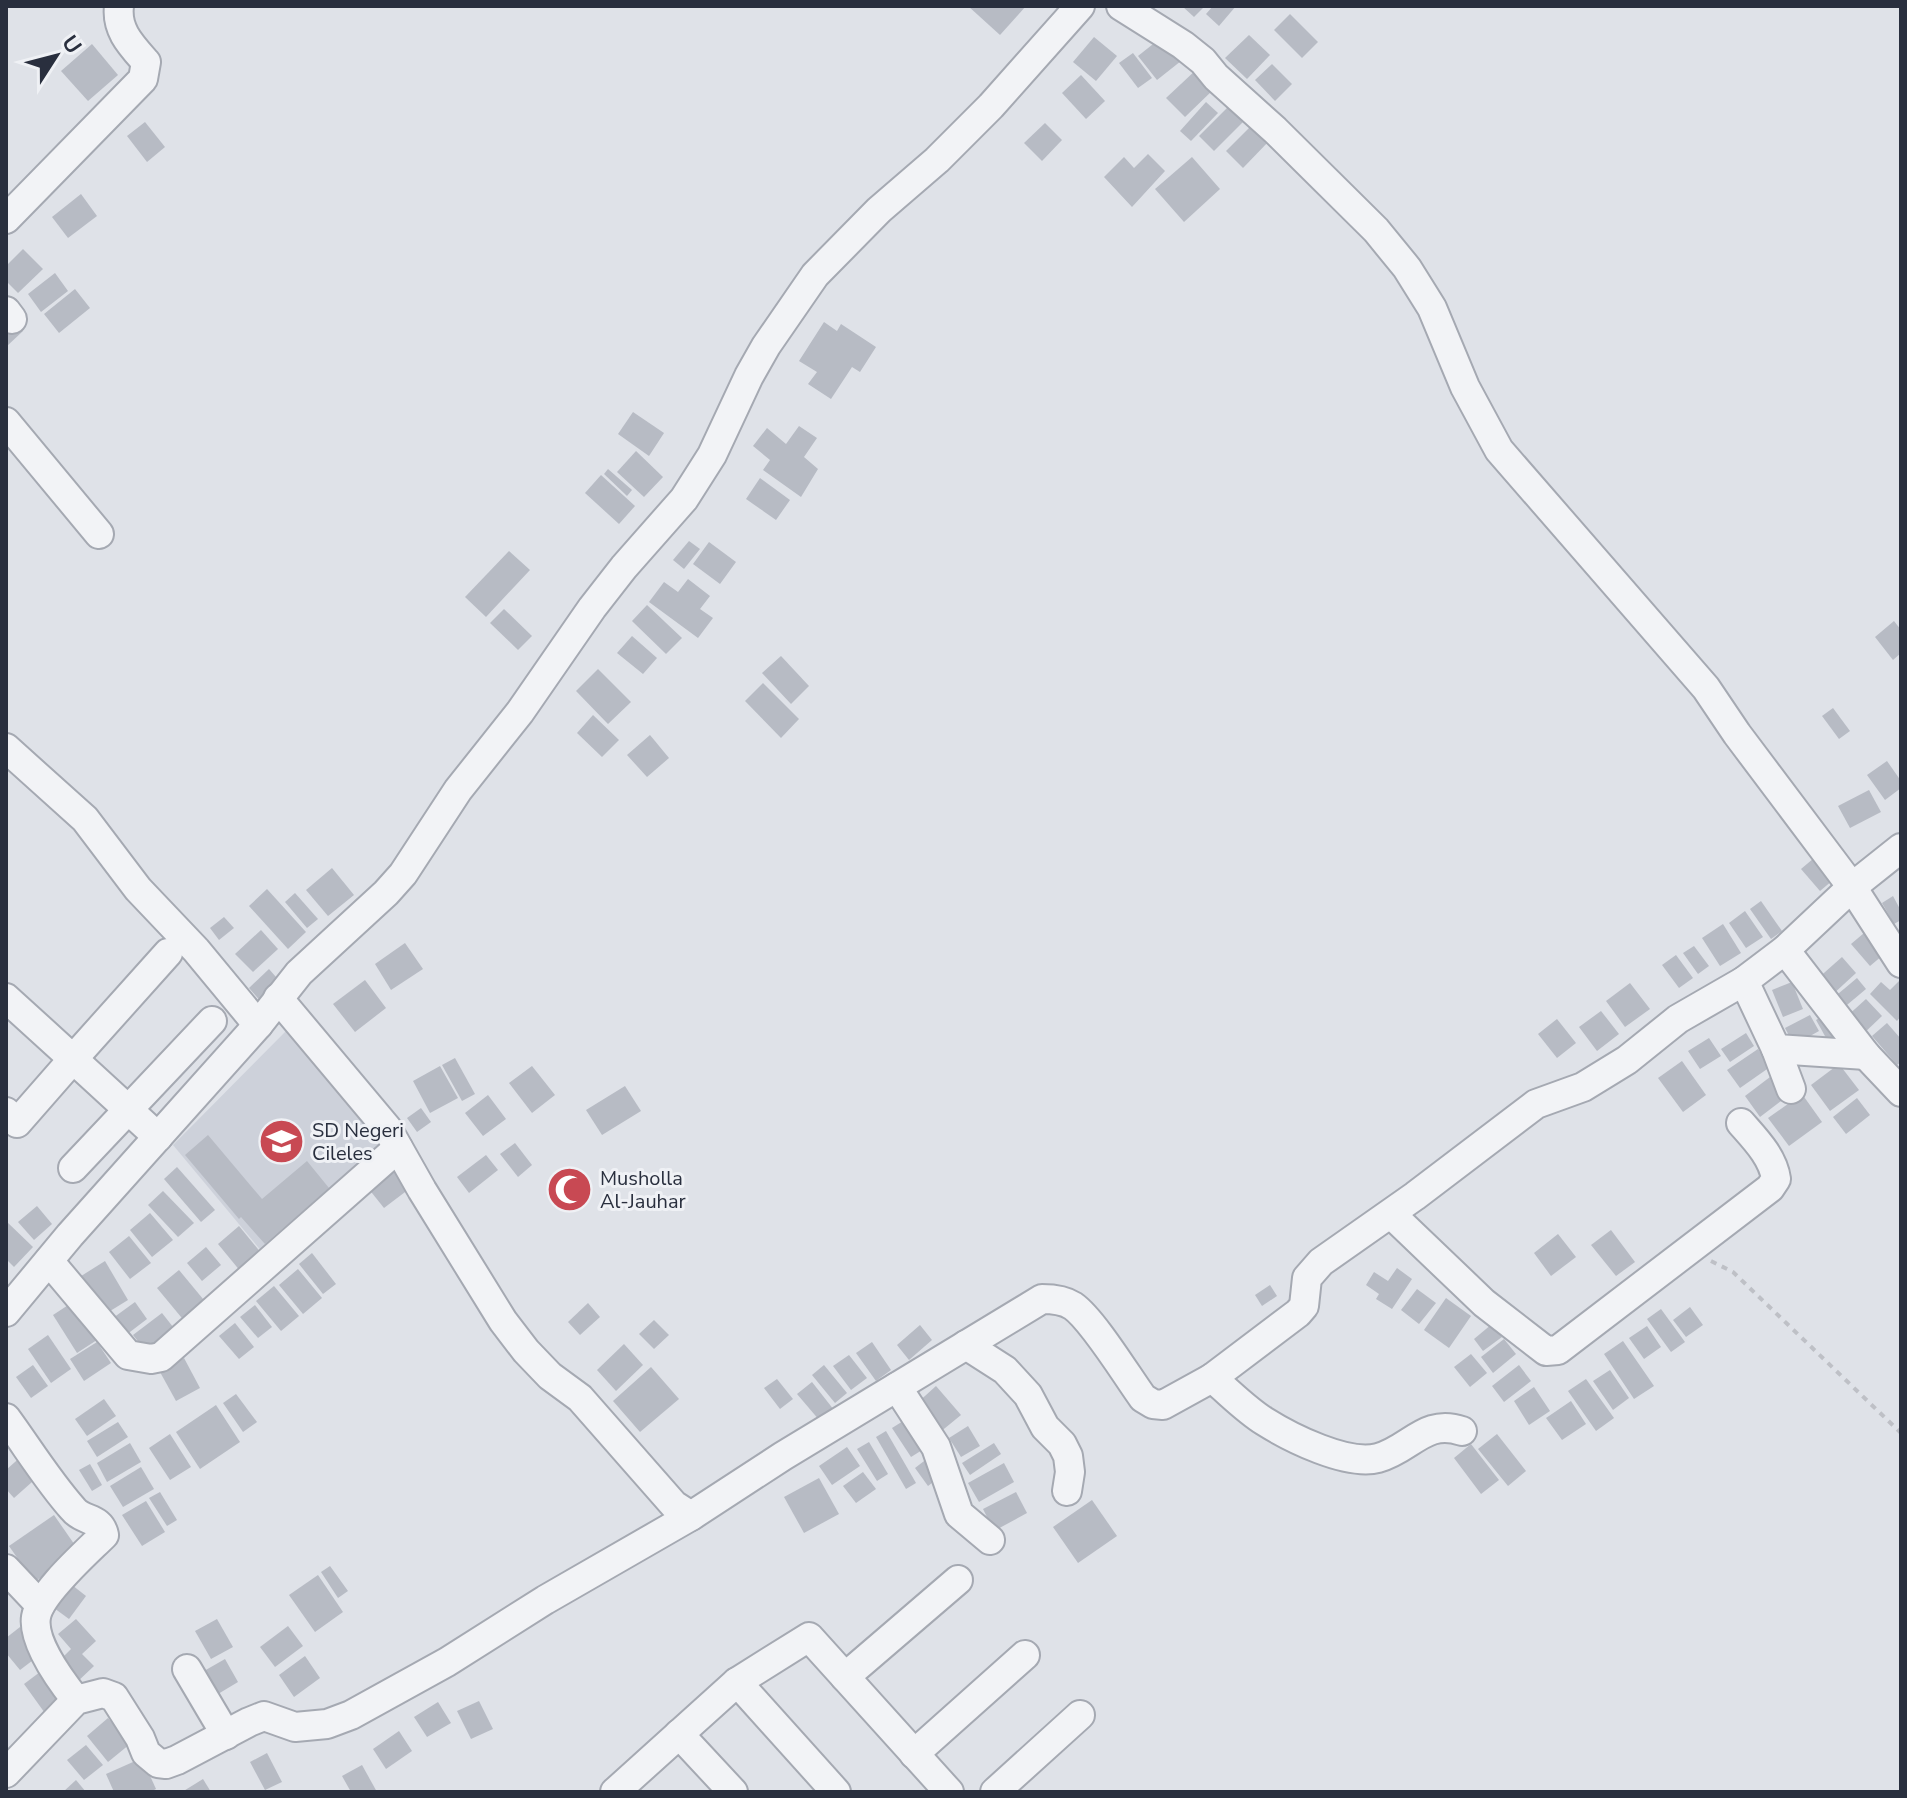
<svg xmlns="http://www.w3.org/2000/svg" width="1907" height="1798" font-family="'Nunito Sans',sans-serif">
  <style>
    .built { fill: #cdd1da }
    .building { fill: #b7bbc4 }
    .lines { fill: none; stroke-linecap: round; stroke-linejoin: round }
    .minor-casing { stroke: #a5a9b2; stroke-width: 32 }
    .path { stroke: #bec0c6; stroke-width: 4; stroke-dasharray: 6 6; stroke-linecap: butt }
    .minor { stroke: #f2f3f6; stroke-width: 28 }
    .labels { text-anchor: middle; stroke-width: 6; stroke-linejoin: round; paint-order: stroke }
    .poi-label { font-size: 20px; fill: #292f3e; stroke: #eff1f5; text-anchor: start }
  </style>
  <rect width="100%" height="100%" fill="#dfe2e8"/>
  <polygon class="built" points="287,1030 390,1136 263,1253 173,1145"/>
  <g class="building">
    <polygon points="968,6 1026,6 1000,35"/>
    <polygon points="1182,6 1205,6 1194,17"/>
    <polygon points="1213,6 1236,6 1219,26 1206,14"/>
    <polygon points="1290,14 1318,42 1302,58 1274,30"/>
    <polygon points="1249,35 1270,55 1247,79 1225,58"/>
    <polygon points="1094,37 1117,56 1096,81 1073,62"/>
    <polygon points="1162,37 1181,61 1157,80 1138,56"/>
    <polygon points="92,44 118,75 88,101 61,71"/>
    <polygon points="1133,53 1152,78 1138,88 1119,63"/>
    <polygon points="1272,64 1292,84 1275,101 1255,80"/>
    <polygon points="1197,69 1215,88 1185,117 1166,98"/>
    <polygon points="1081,75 1105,101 1086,119 1062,93"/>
    <polygon points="1206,102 1218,113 1191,141 1180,131"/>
    <polygon points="1228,107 1243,122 1214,151 1199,136"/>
    <polygon points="145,122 165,147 147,162 127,136"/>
    <polygon points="1045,123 1062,140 1042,161 1024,143"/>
    <polygon points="1254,123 1270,140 1243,168 1226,151"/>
    <polygon points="1148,154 1165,171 1132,207 1104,177 1124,157 1134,168"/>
    <polygon points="1192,157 1220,189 1184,222 1155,189"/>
    <polygon points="81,194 97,216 68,238 52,217"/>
    <polygon points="23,249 43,269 18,293 6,281 6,266"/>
    <polygon points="55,273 68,291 41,312 28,294"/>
    <polygon points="75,289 90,308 59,333 44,314"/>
    <polygon points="6,313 23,331 6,347"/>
    <polygon points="824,322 837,331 841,324 876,347 860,372 852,367 831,399 808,384 817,372 799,361"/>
    <polygon points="633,412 664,433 649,456 618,434"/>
    <polygon points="799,426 817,438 804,457 818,469 801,497 763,470 770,460 753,446 767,428 786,444"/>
    <polygon points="636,451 663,477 644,497 617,472"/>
    <polygon points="608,469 632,490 627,496 604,474"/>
    <polygon points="601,475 635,506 619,524 585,493"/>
    <polygon points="760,478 790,500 776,520 746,499"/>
    <polygon points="689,541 700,549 684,569 673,560"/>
    <polygon points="709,542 736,562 720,584 693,564"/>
    <polygon points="509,551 530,570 486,617 465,597"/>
    <polygon points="688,579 710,596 700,609 713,618 698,638 649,602 664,582 678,592"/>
    <polygon points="647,605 682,638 666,654 632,621"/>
    <polygon points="504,609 532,636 518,650 490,623"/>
    <polygon points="1894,621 1901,630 1901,653 1893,660 1875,637"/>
    <polygon points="632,636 657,658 643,674 617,653"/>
    <polygon points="781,656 809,686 791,704 762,673"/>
    <polygon points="598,669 631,702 608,724 576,691"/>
    <polygon points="763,683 799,719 781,738 745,701"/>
    <polygon points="1833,708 1850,731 1839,739 1822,716"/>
    <polygon points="593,715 619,740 602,757 577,733"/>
    <polygon points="650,735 669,758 647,777 627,755"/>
    <polygon points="1887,761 1901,781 1901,788 1885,800 1867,775"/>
    <polygon points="1869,790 1881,812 1850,828 1838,806"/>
    <polygon points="1820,853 1839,875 1820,891 1801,869"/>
    <polygon points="332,868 354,895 328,916 306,890"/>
    <polygon points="267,889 306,932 288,949 249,906"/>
    <polygon points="295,893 318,919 307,928 285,902"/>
    <polygon points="1893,896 1901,911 1901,920 1894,924 1882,903"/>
    <polygon points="1761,901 1782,931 1771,939 1750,909"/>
    <polygon points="1745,911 1763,937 1746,948 1729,923"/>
    <polygon points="224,917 234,928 219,940 210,928"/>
    <polygon points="1723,924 1741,953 1720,966 1702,938"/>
    <polygon points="1870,928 1889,950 1870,966 1851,944"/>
    <polygon points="261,930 278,949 253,972 235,954"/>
    <polygon points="405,943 423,969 391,990 375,964"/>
    <polygon points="1694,946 1709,966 1698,974 1683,953"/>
    <polygon points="1676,955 1693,978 1679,988 1662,965"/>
    <polygon points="1842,957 1856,973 1831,996 1816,980"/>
    <polygon points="269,969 283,985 263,1004 249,988"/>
    <polygon points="1857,978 1866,989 1841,1010 1832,999"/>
    <polygon points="1901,979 1901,1016 1897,1021 1870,994 1881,982 1890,990"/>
    <polygon points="365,980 386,1008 355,1032 333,1004"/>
    <polygon points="1792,982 1803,1009 1783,1017 1772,990"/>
    <polygon points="1630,983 1650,1009 1625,1027 1606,1001"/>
    <polygon points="1866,999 1882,1016 1861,1036 1845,1018"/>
    <polygon points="1601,1011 1619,1034 1597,1051 1579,1027"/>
    <polygon points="1828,1013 1843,1038 1830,1045 1816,1020"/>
    <polygon points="1810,1015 1819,1031 1794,1045 1785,1028"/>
    <polygon points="1557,1019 1576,1043 1557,1058 1538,1034"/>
    <polygon points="1887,1023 1901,1039 1901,1062 1897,1065 1872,1036"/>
    <polygon points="1746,1033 1754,1046 1730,1062 1721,1049"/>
    <polygon points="1709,1038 1721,1056 1700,1069 1688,1051"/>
    <polygon points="1758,1049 1770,1067 1740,1088 1727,1070"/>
    <polygon points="455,1058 475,1094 462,1101 442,1065"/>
    <polygon points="1682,1061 1706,1095 1683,1112 1658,1078"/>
    <polygon points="1839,1064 1859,1090 1830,1111 1811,1085"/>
    <polygon points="440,1066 458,1098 430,1113 413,1081"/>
    <polygon points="532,1066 555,1095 532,1113 509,1083"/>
    <polygon points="1774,1074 1789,1095 1760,1117 1745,1096"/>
    <polygon points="625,1086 641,1111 602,1135 586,1110"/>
    <polygon points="1802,1094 1822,1122 1789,1146 1768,1118"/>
    <polygon points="488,1095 506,1119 483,1136 465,1113"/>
    <polygon points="1857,1098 1870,1115 1846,1134 1833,1117"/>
    <polygon points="421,1108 431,1122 417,1132 407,1118"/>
    <polygon points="208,1135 262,1199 307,1161 329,1188 265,1244 241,1217 239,1219 185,1155"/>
    <polygon points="515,1143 532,1165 518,1177 500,1154"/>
    <polygon points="486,1155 498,1170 469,1193 457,1177"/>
    <polygon points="177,1167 215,1210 201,1222 164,1179"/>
    <polygon points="393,1169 409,1189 384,1208 368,1188"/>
    <polygon points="576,1170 586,1197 562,1207 551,1181"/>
    <polygon points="163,1191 194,1223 178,1237 148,1205"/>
    <polygon points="37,1206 52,1224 34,1240 18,1222"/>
    <polygon points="150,1213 173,1240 152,1257 130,1230"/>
    <polygon points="6,1221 33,1247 14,1267 6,1259"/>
    <polygon points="239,1226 262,1254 241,1272 218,1244"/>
    <polygon points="1611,1230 1635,1262 1616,1276 1591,1245"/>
    <polygon points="1558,1234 1576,1257 1551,1276 1534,1253"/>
    <polygon points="129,1236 151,1263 130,1279 109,1252"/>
    <polygon points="206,1247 221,1265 202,1281 187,1263"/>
    <polygon points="312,1253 336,1284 323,1294 299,1264"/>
    <polygon points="105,1261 128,1300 102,1316 78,1278"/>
    <polygon points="1397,1268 1412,1279 1392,1309 1376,1299 1379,1294 1366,1285 1374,1272 1388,1281"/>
    <polygon points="298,1269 322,1298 303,1314 279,1285"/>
    <polygon points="179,1270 208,1305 186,1323 157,1288"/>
    <polygon points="1270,1285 1277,1296 1262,1306 1255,1295"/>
    <polygon points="274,1286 299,1316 281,1331 256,1301"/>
    <polygon points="1417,1289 1436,1303 1419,1324 1401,1310"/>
    <polygon points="79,1298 103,1336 77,1353 53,1315"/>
    <polygon points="1446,1298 1471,1316 1449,1348 1424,1330"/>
    <polygon points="135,1302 147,1319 126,1335 113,1318"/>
    <polygon points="588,1303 600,1317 580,1335 568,1322"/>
    <polygon points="255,1305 272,1327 258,1338 240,1317"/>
    <polygon points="1690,1307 1703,1325 1686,1337 1673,1320"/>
    <polygon points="1661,1309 1685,1342 1671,1352 1647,1319"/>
    <polygon points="162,1313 177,1332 148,1354 133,1335"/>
    <polygon points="654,1320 669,1335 654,1349 639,1334"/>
    <polygon points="235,1323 254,1347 239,1359 219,1336"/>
    <polygon points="1492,1324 1502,1337 1483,1351 1474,1339"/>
    <polygon points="920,1325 932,1340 909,1360 897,1345"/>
    <polygon points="1647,1326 1661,1347 1644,1359 1629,1338"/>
    <polygon points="48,1335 71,1369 51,1383 28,1349"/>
    <polygon points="1504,1339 1516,1354 1493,1373 1481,1357"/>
    <polygon points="1623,1341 1654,1386 1634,1399 1604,1354"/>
    <polygon points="97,1342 111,1363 84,1381 70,1359"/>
    <polygon points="872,1342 891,1370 876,1381 856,1353"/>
    <polygon points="624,1344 643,1365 616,1391 597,1370"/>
    <polygon points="1471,1354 1487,1373 1470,1387 1454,1367"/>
    <polygon points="849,1355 867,1378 851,1390 833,1366"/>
    <polygon points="184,1358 200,1388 176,1401 160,1372"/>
    <polygon points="33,1365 48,1386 31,1398 16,1377"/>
    <polygon points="824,1365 847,1393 835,1403 812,1375"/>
    <polygon points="1519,1365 1531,1381 1504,1402 1492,1386"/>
    <polygon points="651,1367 679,1399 640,1432 613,1401"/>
    <polygon points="1610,1370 1629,1398 1613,1410 1593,1381"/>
    <polygon points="777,1379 793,1399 780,1409 764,1388"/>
    <polygon points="1586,1379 1614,1418 1596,1431 1568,1391"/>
    <polygon points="812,1382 834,1410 820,1421 797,1394"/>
    <polygon points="936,1386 961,1415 939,1433 915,1405"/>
    <polygon points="1534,1387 1550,1411 1529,1425 1514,1401"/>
    <polygon points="236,1394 257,1422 243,1432 223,1403"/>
    <polygon points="104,1399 116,1416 87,1436 75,1419"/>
    <polygon points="1571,1401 1586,1424 1562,1440 1546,1418"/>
    <polygon points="216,1405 240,1442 200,1469 176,1432"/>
    <polygon points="908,1418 927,1447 911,1457 892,1428"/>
    <polygon points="118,1422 128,1437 97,1457 87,1441"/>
    <polygon points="968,1426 980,1446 961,1457 949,1438"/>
    <polygon points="886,1431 916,1483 906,1489 876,1437"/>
    <polygon points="170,1434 191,1467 170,1480 149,1448"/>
    <polygon points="1497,1434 1526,1471 1508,1486 1478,1449"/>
    <polygon points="869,1442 888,1474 877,1481 857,1449"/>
    <polygon points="130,1443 141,1462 107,1482 97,1463"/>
    <polygon points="994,1443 1001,1454 970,1475 962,1463"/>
    <polygon points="1471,1444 1499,1480 1481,1494 1454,1458"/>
    <polygon points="847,1447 860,1466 832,1485 819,1466"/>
    <polygon points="24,1454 41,1474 14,1498 6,1489 6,1470"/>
    <polygon points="928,1458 941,1476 928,1486 915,1468"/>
    <polygon points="1004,1463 1014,1482 979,1502 968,1483"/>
    <polygon points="90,1464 102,1485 92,1491 79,1470"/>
    <polygon points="141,1467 154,1489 123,1507 110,1486"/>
    <polygon points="863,1472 876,1489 856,1503 843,1486"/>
    <polygon points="819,1478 839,1514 804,1533 784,1497"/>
    <polygon points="160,1492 177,1520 167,1526 149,1498"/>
    <polygon points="1016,1492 1027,1513 994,1531 983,1509"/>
    <polygon points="1092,1500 1117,1536 1078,1563 1053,1527"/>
    <polygon points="146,1501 165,1532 142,1546 122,1515"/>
    <polygon points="54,1515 79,1551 34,1582 9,1546"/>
    <polygon points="330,1566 348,1591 338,1598 321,1572"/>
    <polygon points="318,1575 343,1612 315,1632 289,1595"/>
    <polygon points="72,1585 86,1596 69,1619 54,1608"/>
    <polygon points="76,1619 96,1641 82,1654 94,1666 76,1683 57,1663 71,1649 58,1634"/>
    <polygon points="217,1619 233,1647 211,1659 195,1631"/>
    <polygon points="288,1626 303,1646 275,1667 260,1647"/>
    <polygon points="20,1627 41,1654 20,1670 6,1653 6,1638"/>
    <polygon points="305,1656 320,1678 294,1697 279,1675"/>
    <polygon points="225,1659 238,1682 218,1694 204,1671"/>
    <polygon points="48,1666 71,1698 47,1716 24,1684"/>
    <polygon points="479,1701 493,1729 471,1739 457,1711"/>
    <polygon points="438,1702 451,1723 427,1737 414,1717"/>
    <polygon points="108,1718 130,1744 108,1762 87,1736"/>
    <polygon points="399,1731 412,1751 386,1769 373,1749"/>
    <polygon points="86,1745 103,1765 84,1780 67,1760"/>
    <polygon points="267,1753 282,1782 265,1790 250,1762"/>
    <polygon points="142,1758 156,1789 150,1792 114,1792 106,1774"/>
    <polygon points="362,1765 377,1792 351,1792 342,1776"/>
    <polygon points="203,1779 211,1792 182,1792"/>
    <polygon points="76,1780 86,1792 63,1792"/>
  </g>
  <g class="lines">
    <defs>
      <g id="minor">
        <polyline points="1121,6 1183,45 1203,61 1216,77 1275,130 1376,230 1407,268 1432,308 1465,387 1499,450 1706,688 1737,734 1852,887 1901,963"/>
        <path d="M6,219l137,-140 3,-17c-15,-17 -30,-32 -27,-56"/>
        <polyline points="6,311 12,319"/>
        <polyline points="6,422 99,534"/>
        <polyline points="6,748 85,819 138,889 196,950 258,1025"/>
        <polyline points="1785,950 1866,1055 1901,1092"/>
        <polyline points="1744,981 1776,1049 1866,1055"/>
        <polyline points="6,998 73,1059 168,953"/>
        <path d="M278,998l109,130 35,62 81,131 23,30 24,25 30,22 94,107 17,11 92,-60 259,-157c10,0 22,1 31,7 20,14 54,70 70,92l10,6 10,1 49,-27 86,-65 6,-7 3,-28 14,-16 94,-66 121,-92 47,-17 44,-27 51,-41 66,-38 41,-31 67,-63 49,-39"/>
        <polyline points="1776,1049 1791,1089"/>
        <polyline points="6,1112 17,1123 73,1059 158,1137"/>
        <polyline points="73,1168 212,1021"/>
        <path d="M1391,1214l93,89 62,48 12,-1 212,-162 6,-9c-3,-22 -21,-40 -35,-56"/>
        <polyline points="49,1261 128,1355 151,1359 161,1357 398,1148"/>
        <polyline points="6,1312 70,1235 258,1025 299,973 386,893 403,874 458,790 520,712 592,608 624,567 684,499 712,455 749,376 766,346 815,275 879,210 937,160 991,106 1080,6"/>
        <polyline points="966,1345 1005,1370 1028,1395 1045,1427 1062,1444 1068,1456 1070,1472 1067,1491"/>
        <path d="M1212,1378c17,14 33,31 52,43 27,17 83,45 114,37 33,-9 47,-40 84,-27"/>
        <polyline points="897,1387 936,1447 959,1514 990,1540"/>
        <path d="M6,1418c22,30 42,63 67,91 10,13 27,7 31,26 -17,17 -64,58 -68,82 -4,25 25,64 40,83"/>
        <polyline points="6,1569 40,1605"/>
        <polyline points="187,1669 226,1735"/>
        <polyline points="845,1677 958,1580"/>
        <polyline points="737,1682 836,1792"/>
        <polyline points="679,1734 733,1792"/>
        <polyline points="914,1754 1025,1655"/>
        <polyline points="6,1773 76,1700 103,1693 114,1697 140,1738 146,1753 158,1763 166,1764 177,1760 249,1722 264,1716 295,1727 327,1724 351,1715 447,1662 545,1600 691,1516"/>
        <polyline points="615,1792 737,1682 809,1637 949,1792"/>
        <polyline points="995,1792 1080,1715"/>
      </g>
    </defs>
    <use href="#minor" class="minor-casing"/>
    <polyline class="path" points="1711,1261 1733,1272 1901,1433"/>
    <use href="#minor" class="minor"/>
  </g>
  <defs>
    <symbol id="school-disc" viewBox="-11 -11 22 22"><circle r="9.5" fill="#c84953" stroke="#eff1f5"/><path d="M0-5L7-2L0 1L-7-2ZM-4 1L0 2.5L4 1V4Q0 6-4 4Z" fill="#fff"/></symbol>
    <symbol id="mosque-disc" viewBox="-11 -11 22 22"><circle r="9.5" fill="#c84953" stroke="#eff1f5"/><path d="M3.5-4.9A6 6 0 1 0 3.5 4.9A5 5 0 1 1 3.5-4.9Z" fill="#fff"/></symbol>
  </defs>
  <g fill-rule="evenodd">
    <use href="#school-disc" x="256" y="1116" width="51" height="51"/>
    <use href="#mosque-disc" x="544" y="1164" width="51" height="51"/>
  </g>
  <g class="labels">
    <g class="poi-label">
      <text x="312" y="1137">SD Negeri<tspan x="312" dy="23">Cileles</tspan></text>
      <text x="600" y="1185">Musholla<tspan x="600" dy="23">Al-Jauhar</tspan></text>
    </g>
  </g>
  <rect width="1907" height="1798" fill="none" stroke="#292f3e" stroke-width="16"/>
  <g transform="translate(56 56) rotate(54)" stroke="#eff1f5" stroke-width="6" paint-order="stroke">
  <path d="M0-6L14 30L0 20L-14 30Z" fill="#292f3e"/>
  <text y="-12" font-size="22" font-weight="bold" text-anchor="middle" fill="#292f3e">U</text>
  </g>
</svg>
